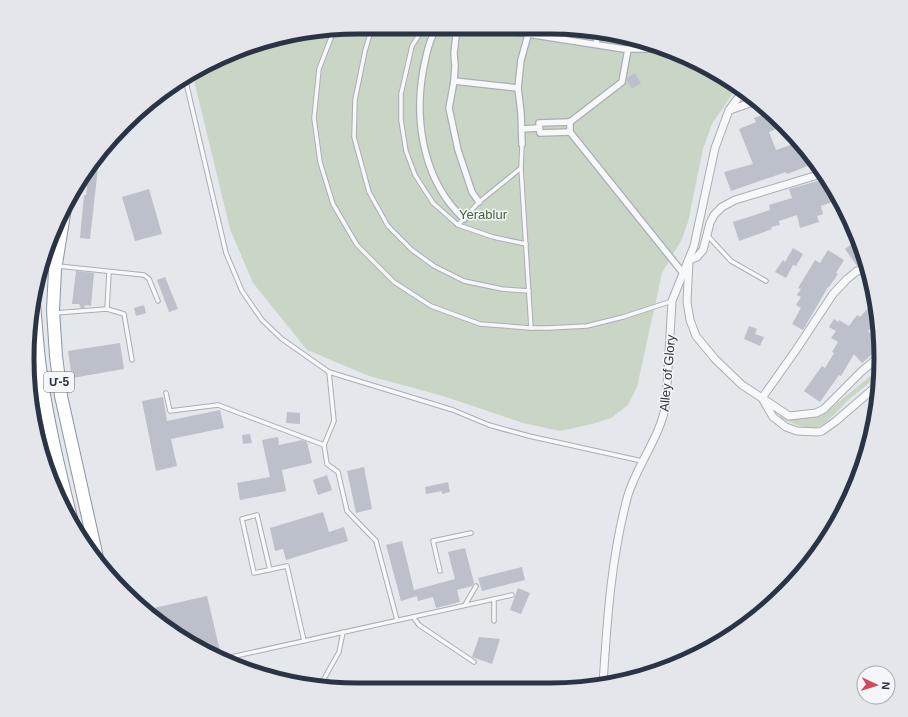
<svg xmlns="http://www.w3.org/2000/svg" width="908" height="717" font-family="Helvetica,'Noto Sans Armenian',sans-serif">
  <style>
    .green { fill: #c9d6c5 }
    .building { fill: #bbc0ca }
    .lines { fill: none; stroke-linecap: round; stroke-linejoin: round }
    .service-casing { stroke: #a9aeb7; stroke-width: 5.5 }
    .pedestrian-casing { stroke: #a9aeb7; stroke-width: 8 }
    .minor-casing { stroke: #a9aeb7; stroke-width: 9 }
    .trunk-casing { stroke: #8b94a3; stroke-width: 14 }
    .service { stroke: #f7f8fa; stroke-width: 3.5 }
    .pedestrian { stroke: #f7f8fa; stroke-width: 5.5 }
    .minor { stroke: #f7f8fa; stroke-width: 7 }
    .trunk { stroke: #fff; stroke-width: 12 }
    .labels { text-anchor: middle; stroke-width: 3; stroke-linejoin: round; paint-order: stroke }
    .shield { fill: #f4f6f9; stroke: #676e7b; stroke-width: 1 }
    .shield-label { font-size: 12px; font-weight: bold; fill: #2b3445 }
    .park-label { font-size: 13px; fill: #3f6138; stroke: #f4f6f9 }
    .street-label { font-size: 13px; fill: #2b3445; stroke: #f4f6f9 }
    .rim { fill: none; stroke: #2b3445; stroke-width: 5 }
  </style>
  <rect width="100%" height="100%" fill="#e4e7ec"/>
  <g class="green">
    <polygon points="358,27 571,28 656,45 715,72 737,87 712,124 703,149 688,222 682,239 662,273 637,387 628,405 611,418 592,424 560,431 523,423 443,396 369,376 307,350 253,283 230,229 192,72 273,38"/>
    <path d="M880,368v6c-11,9 -21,17 -32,26 -8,8 -22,26 -33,28 -12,1 -25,-6 -36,-11l3,-1c16,4 31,4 46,-5z"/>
  </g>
  <g class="building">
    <polygon points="635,73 641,83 632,89 627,81 627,78"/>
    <polygon points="770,112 782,127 769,132 776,150 796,143 813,164 787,174 786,172 731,191 724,172 753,164 739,129 756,122 754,118"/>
    <polygon points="91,167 98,168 90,239 80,238 84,195 86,195 89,170"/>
    <polygon points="825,179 837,193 840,199 821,206 823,214 817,216 819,222 800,228 797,215 779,221 780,225 771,227 772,229 739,241 733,222 770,210 769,205 792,198 789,189"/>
    <polygon points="149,189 162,234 135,241 122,197"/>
    <polygon points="858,240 863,252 865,261 857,266 845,249"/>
    <polygon points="793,248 803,254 796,266 793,265 786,278 775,272 783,260 785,262"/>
    <polygon points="828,250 844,260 836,273 838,274 829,287 828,287 803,330 792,324 801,308 796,305 801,297 797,295 801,289 798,288 815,260 820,263"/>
    <polygon points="76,271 94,273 91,306 85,305 84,308 81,308 79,304 72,304"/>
    <polygon points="165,277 178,309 169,312 157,280"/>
    <polygon points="875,301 878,322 868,331 879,343 879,348 862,363 854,354 841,376 839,375 820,402 804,391 822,366 825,368 834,353 832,352 838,342 831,338 836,331 829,327 834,319 838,322 839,320 849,326 857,315 860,317"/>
    <polygon points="144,305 146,313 136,316 134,308"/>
    <polygon points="749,326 757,329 755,334 764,337 760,346 744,339"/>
    <polygon points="120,343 124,369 72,378 68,351"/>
    <polygon points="163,397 167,421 220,410 224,428 171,439 177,466 156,471 142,401"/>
    <polygon points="287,412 300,413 300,424 286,423"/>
    <polygon points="250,434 252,443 243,444 242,435"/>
    <polygon points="278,437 279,445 302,440 307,442 312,463 282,470 286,491 240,500 237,483 270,477 262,440"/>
    <polygon points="364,467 372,509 356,513 347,471"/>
    <polygon points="327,475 332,490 318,495 313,480"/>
    <polygon points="448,482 450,492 442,494 442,491 426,494 425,487"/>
    <polygon points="323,512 329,532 344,527 348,541 286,560 283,549 275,551 270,528"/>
    <polygon points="402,541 414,590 455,579 448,552 465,548 474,583 472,586 457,590 460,602 436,608 433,597 418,601 417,596 401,601 386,545"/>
    <polygon points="522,567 525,580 482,591 478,578"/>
    <polygon points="518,588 530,593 521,614 510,610"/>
    <polygon points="207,596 220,651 211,653 157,622 145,610"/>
    <polygon points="479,637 500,639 492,664 472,657"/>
  </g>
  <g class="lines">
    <defs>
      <g id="service">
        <polyline points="372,27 365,51 355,100 354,137 369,192 388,226 412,250 434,266 464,281 502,289 529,291"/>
        <polyline points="424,27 412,46 401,94 401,120 406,151 415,175 433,203 458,225 493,237 526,244"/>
        <polyline points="334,30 319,69 314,118 320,162 333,204 357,245 394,282 431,306 480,324 531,328 548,328 587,326 623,317 672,301"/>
        <polyline points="185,78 226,253 242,291 262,320 282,339 329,372 453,410 489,425 529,436 642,461"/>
        <polyline points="521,168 531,328"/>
        <polyline points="458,225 479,202 521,168 522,144"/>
        <polyline points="707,235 731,261 766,281"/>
        <polyline points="58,266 144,275 149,279 158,301"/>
        <polyline points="107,309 109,272"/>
        <polyline points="55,313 107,309 124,314 132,360"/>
        <polyline points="329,372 334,421 324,445 327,464 338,472 347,511 376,541 397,620"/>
        <polyline points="166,393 170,411 218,405 324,445"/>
        <polyline points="270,570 257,515 242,519 254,573 287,566 304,641"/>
        <polyline points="440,571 433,541 471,533"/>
        <polyline points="465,605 476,586"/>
        <polyline points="413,617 419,625 474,662"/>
        <polyline points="494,621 494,599"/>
        <polyline points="222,659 512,595"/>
        <polyline points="320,686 339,652 343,632"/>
      </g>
      <g id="pedestrian">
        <path d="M437,27c-8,13 -11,29 -14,44 -9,52 1,111 41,148"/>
        <polyline points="457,27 454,53 455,66 454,81 449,108 458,150 472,192 479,202"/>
        <polyline points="483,27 624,49 649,49"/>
        <polyline points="596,44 598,33"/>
        <polyline points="628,49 622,82 570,122 570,132 683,273"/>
        <polyline points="454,81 518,88"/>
        <polyline points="570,122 539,123 540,133 570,132"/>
        <polyline points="522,129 539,128"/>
        <polyline points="522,144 521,113 518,88 521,60 528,35"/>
      </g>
      <g id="minor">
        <polyline points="730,110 756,101"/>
        <polyline points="821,174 735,200 722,207 714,215 710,223 703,250 697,257 689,260 687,302 690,320 696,336 715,359 742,385 762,398 773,417 786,427 797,431 818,432 822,431 836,421 880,383"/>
        <polyline points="867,269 857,271 847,279 833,294 796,350 762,398 789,416 816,413 824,409 862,371 880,356"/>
        <path d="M603,684c4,-63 8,-127 25,-189 10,-32 33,-59 38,-92l6,-102 22,-55 21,-98 14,-38 14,-19"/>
      </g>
      <g id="trunk">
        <polyline points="65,208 55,270 53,310 56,356 61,396 98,562"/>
        <path d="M34,304c2,21 3,42 6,64 7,53 20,106 33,158"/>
      </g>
    </defs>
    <use href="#service" class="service-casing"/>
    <use href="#pedestrian" class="pedestrian-casing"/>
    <use href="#minor" class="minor-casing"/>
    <use href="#trunk" class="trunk-casing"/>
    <use href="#service" class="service"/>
    <use href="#pedestrian" class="pedestrian"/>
    <use href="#minor" class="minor"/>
    <use href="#trunk" class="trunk"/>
  </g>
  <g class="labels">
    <rect class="shield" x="44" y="372" width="30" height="20" rx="3"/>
    <g class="shield-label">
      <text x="59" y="386">Մ-5</text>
    </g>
    <g class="park-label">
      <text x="483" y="219">Yerablur</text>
    </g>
    <g class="street-label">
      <text transform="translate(667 373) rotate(-85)" y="5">Alley of Glory</text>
    </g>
  </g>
  <path d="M0 0H908V717H0ZM358 34H550A324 324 0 0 1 874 358V359A324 324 0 0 1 550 683H358A324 324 0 0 1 34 359V358A324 324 0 0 1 358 34Z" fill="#e4e6eb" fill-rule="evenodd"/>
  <path class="rim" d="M358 34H550A324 324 0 0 1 874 358V359A324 324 0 0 1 550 683H358A324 324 0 0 1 34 359V358A324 324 0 0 1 358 34Z"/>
  <g transform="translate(876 685) rotate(94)"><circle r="19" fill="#f4f6f9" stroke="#a4a8b1"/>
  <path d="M0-3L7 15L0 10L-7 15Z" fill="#d1495b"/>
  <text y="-6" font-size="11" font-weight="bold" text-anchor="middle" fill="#2b3445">N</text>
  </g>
</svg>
